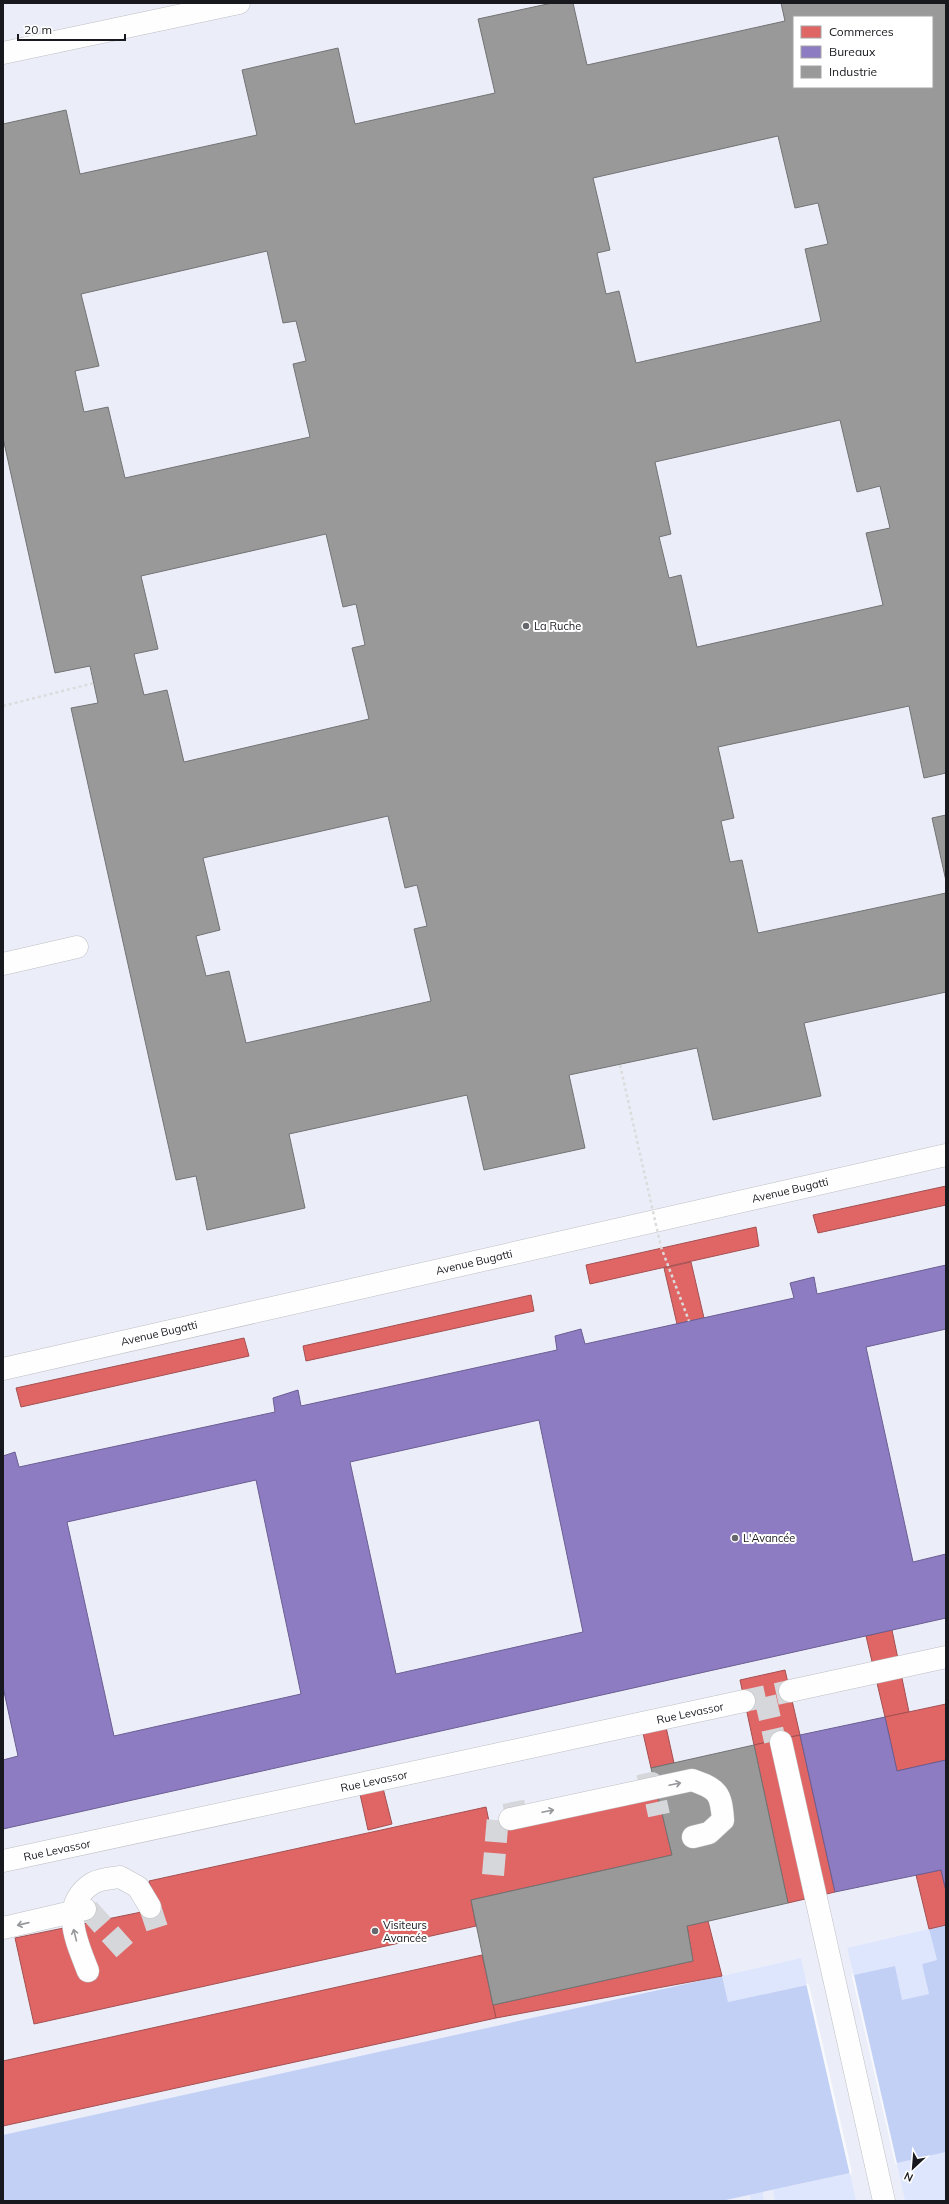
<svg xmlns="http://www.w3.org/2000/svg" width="949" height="2204" font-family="Mulish,sans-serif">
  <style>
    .built { fill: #ebeef9; fill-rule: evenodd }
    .green { fill: #dee6fe }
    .water { fill: #c3d0f5 }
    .pier { fill: #f7f9fc }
    .shops { fill: #e06666; stroke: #a44f50 }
    .offices { fill: #8e7cc3; stroke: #6b5e92; fill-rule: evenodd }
    .industry { fill: #999; stroke: #727374; fill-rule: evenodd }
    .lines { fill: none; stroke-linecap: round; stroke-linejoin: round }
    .minor-tunnel { stroke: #d6d7db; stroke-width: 22; stroke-dasharray: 22 11; stroke-linecap: butt }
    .minor-casing { stroke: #bdbfc3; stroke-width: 23 }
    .path { stroke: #dcdcdd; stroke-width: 2.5; stroke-dasharray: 3 3; stroke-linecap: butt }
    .minor { stroke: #fefeff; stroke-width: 22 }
    .path-bridge { stroke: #dcdcdd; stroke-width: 2.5; stroke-dasharray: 3 3; stroke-linecap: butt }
    .oneway { stroke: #96979a }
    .poi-dot { fill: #66676c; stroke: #fff; stroke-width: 1.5 }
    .labels { text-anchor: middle; stroke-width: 4; stroke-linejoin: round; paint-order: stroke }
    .poi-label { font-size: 11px; fill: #18191e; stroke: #fff; text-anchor: start }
    .street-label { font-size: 11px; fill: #18191e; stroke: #fff }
  </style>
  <rect width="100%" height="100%" fill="#f7f9fc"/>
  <path class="built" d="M3,3h943v2198h-943zM794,17h138v70h-138z"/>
  <g class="green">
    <polygon points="929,1929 937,1960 922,1964 929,1994 902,2000 894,1966 854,1975 847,1948"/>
    <polygon points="801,1958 807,1985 728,2002 722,1976"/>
    <polygon points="946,2152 946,2201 905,2201 897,2163"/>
    <polygon points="850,2173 856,2201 775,2201 773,2190"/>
    <polygon points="763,2192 764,2201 751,2201 750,2195"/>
  </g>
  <g class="water">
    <polygon points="946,1925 946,2152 897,2163 854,1975 895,1966 902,2000 929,1994 922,1964 937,1960 929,1929"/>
    <polygon points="722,1976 728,2002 807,1985 850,2173 721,2201 3,2201 3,2135"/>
  </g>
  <g class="pier">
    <polygon points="853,1973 897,2165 895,2163 852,1976"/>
    <polygon points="806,1983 809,1985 852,2172 850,2175"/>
  </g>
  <g class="shops">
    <polygon points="946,1186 946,1205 818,1233 813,1215"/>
    <polygon points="756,1227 759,1246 590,1284 586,1265"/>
    <polygon points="691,1262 704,1318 677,1324 664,1268"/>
    <polygon points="531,1295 534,1311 306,1361 303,1346"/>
    <polygon points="244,1338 249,1356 21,1407 16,1388"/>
    <polygon points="892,1630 909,1712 885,1717 866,1636"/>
    <polygon points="785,1670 800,1735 754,1745 740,1680"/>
    <polygon points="946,1704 946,1760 897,1771 885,1717"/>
    <polygon points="666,1727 674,1763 651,1768 643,1733"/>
    <polygon points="800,1735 835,1892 788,1903 754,1745"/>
    <polygon points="383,1788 392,1824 368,1830 360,1794"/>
    <polygon points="658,1796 672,1855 471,1900 476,1926 34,2024 15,1938 156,1909 149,1881 486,1807 491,1831"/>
    <polygon points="941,1870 946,1891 946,1925 929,1929 916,1875"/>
    <polygon points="708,1921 722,1976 496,2018 493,2005 693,1961 687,1926"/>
    <polygon points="482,1955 496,2018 3,2126 3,2061"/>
  </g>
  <g class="offices">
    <path d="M946,1265v64l-80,18 47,215 33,-8v64l-943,211v-69l15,-4 -15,-69v-231l12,-4 4,15 256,-55 -2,-14 25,-8 3,16 256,-56 -2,-14 26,-7 4,15 209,-46 -4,-15 24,-6 3,17zM539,1420l44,212 -187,42 -46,-212zM256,1480l45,214 -187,42 -47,-214z"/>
    <polygon points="885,1717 897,1771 946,1760 946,1891 941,1870 835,1892 800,1735"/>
  </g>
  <g class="industry">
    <path d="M552,3h21l14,62 198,-44 -4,-18h165v770l-22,5 -15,-72 -191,41 16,71 -13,3 9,41 12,-2 16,73 188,-40v99l-142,31 17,73 -108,24 -16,-72 -128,27 16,73 -101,22 -17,-75 -178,39 16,74 -98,22 -11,-54 -20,4 -105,-472 27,-5 -8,-37 -35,7 -52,-235v-314l63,-14 14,64 177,-39 -15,-65 96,-22 17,76 140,-31 -17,-74zM794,17h138v70h-138zM778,136l17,72 23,-5 10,41 -23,5 16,72 -185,42 -17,-72 -13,3 -9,-41 13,-3 -17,-72zM267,251l16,72 13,-2 10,40 -13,3 17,73 -185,41 -17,-71 -24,5 -9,-41 24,-5 -18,-72zM840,420l17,72 23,-6 10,42 -24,5 17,72 -186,42 -16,-72 -12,3 -10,-41 12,-3 -16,-72zM326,534l17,73 13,-3 9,41 -13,3 17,71 -185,43 -17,-72 -23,5 -10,-41 24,-5 -17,-73zM388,816l17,72 12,-3 10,41 -13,3 17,72 -185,42 -17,-72 -23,5 -10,-40 24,-6 -17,-72z"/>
    <polygon points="946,815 946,881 932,818"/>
    <polygon points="754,1745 788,1903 687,1926 693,1961 493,2005 471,1900 672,1855 651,1768"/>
  </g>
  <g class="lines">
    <g class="minor-tunnel">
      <polyline points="765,1697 775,1741"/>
      <polyline points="744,1701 790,1691"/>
      <polyline points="639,1786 652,1783 659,1815"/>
      <polyline points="493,1875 498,1816 529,1810"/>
      <polyline points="150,1907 158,1931"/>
      <polyline points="88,1909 131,1957"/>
    </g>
    <defs>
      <g id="minor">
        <polyline points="3,53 239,3"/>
        <polyline points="3,964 77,947"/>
        <polyline points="3,1369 946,1155"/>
        <polyline points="790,1691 946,1657"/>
        <polyline points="781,1742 884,2201"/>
        <path d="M510,1819l182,-39c26,9 29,13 31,40l-14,13 -16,4"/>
        <polyline points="3,1861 744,1701"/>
        <polyline points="3,1928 85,1909"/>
        <path d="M88,1971c-11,-29 -30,-66 5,-88 7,-4 19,-5 27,-6l18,10 12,20"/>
      </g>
    </defs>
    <use href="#minor" class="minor-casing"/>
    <polyline class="path" points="3,706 94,683"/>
    <use href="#minor" class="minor"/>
    <polyline class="path-bridge" points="620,1065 661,1247 689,1321"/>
  </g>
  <defs><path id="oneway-shaft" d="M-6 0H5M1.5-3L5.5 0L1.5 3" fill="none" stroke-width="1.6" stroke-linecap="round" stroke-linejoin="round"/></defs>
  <g class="oneway">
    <use href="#oneway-shaft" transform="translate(675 1784) rotate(-12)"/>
    <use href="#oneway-shaft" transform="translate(548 1811) rotate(-12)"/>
    <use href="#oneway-shaft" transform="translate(23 1924) rotate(167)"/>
    <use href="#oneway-shaft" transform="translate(75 1935) rotate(-104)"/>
  </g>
  <g class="poi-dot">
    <circle cx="526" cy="626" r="4"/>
    <circle cx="735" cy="1538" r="4"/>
    <circle cx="375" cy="1931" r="4"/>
  </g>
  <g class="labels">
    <g class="poi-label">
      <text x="534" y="630">La Ruche</text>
      <text x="743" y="1542">L'Avancée</text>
      <text x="383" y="1929">Visiteurs<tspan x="383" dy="13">Avancée</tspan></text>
    </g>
    <g class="street-label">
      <text transform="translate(790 1190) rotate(-13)" y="4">Avenue Bugatti</text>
      <text transform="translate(474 1262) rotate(-13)" y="4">Avenue Bugatti</text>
      <text transform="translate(159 1333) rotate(-13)" y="4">Avenue Bugatti</text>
      <text transform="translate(690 1713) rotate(-12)" y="4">Rue Levassor</text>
      <text transform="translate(374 1781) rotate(-12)" y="4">Rue Levassor</text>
      <text transform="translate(57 1850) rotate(-12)" y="4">Rue Levassor</text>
    </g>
  </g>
  <rect width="949" height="2204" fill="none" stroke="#18191e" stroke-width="8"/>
  <rect x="793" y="16" width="140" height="72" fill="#ffffff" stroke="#a3a3a5"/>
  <rect x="801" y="26" width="20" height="12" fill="#e06666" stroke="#a3a3a5"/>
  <text x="829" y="36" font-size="12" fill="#18191e">Commerces</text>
  <rect x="801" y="46" width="20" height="12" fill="#8e7cc3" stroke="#a3a3a5"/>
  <text x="829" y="56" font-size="12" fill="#18191e">Bureaux</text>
  <rect x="801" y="66" width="20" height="12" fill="#999999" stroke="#a3a3a5"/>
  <text x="829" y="76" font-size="12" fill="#18191e">Industrie</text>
  <g transform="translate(913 2168) rotate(206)" stroke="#ffffff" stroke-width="3" paint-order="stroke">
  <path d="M0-3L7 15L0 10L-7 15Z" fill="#18191e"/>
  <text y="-6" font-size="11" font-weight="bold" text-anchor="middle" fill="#18191e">N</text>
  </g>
  <path d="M18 34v6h107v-6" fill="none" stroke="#18191e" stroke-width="2"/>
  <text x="24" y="34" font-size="12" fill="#18191e" stroke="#ffffff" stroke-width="3" paint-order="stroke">20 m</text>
</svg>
